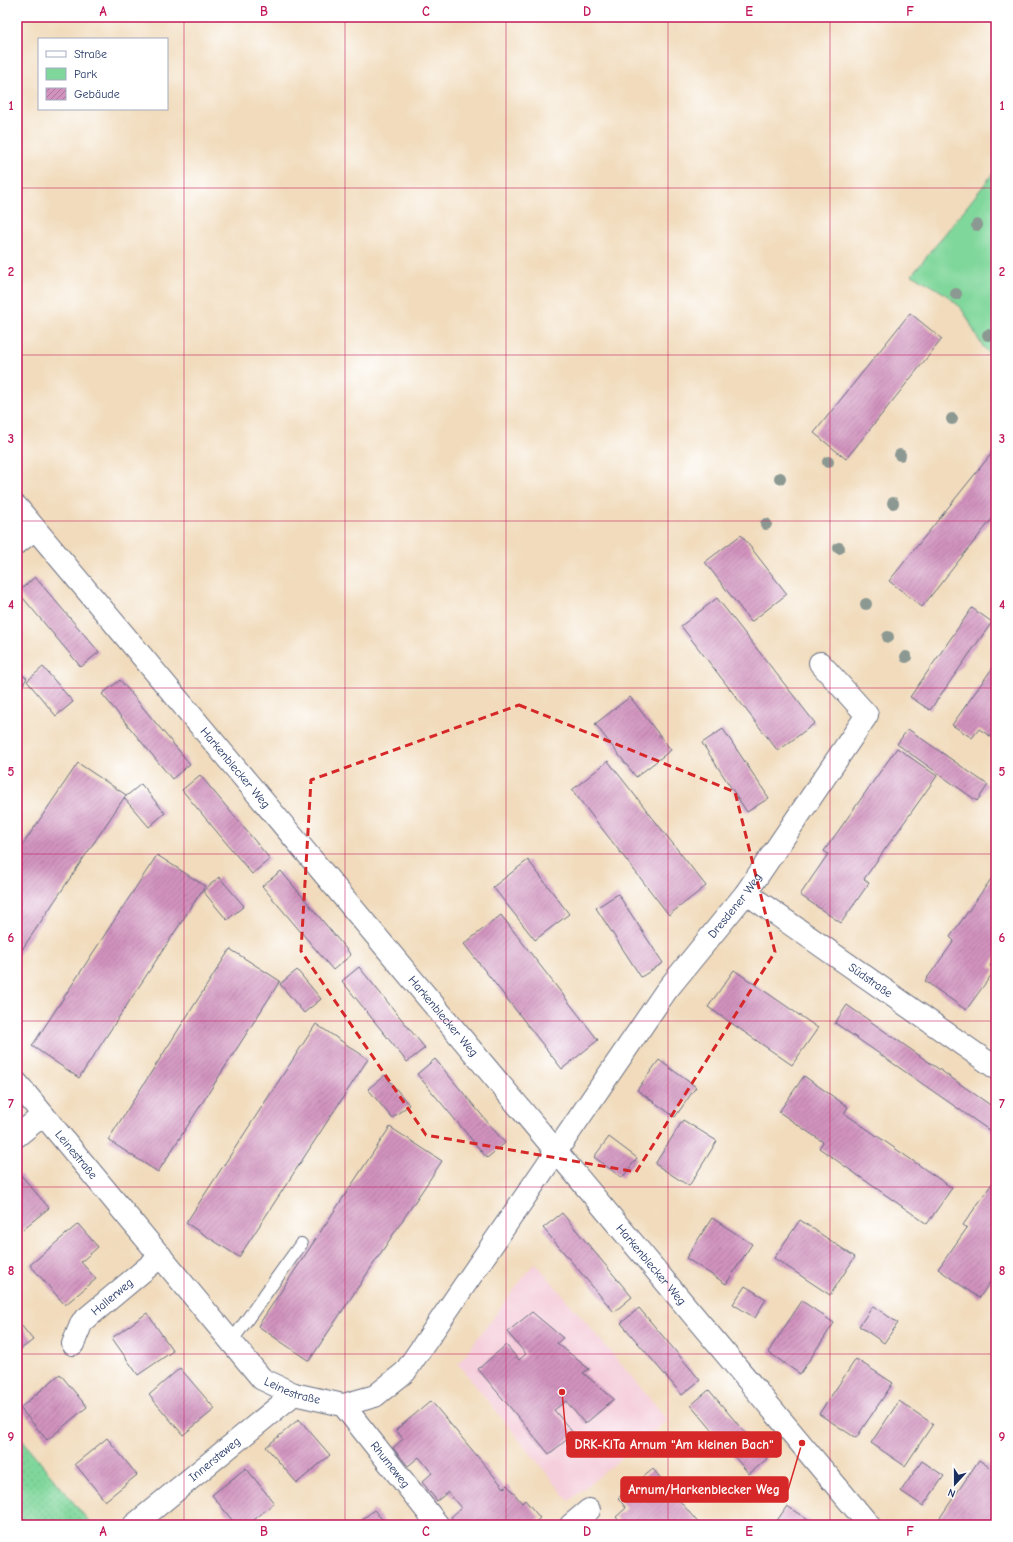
<svg xmlns="http://www.w3.org/2000/svg" width="1013" height="1542" font-family="'Comic Neue',sans-serif">
  <style>
    .built { fill: #f5cfdb }
    .grass { fill: url(#grass-dots); stroke: #4e837c }
    .park { fill: #80d79b; stroke: #4e837c }
    .building { fill: url(#building-hatch) }
    .lines { fill: none; stroke-linecap: round; stroke-linejoin: round }
    .lane-casing { stroke: #666b7f; stroke-width: 14 }
    .street-casing { stroke: #666b7f; stroke-width: 24 }
    .secondary-casing { stroke: #666b7f; stroke-width: 24 }
    .lane { stroke: #fff; stroke-width: 12 }
    .street { stroke: #fff; stroke-width: 22 }
    .secondary { stroke: #fff; stroke-width: 22 }
    .tree { fill: #8c9892 }
    .marked { fill: none; stroke: #d62828; stroke-width: 3; stroke-dasharray: 8 5; stroke-linejoin: round }
    .grid { fill: none; stroke: #c2185b; stroke-width: 1; stroke-opacity: 0.55 }
    .labels { text-anchor: middle; stroke-width: 3; stroke-linejoin: round; paint-order: stroke }
    .street-label { font-size: 12px; fill: #1b2f5e; stroke: #fff }
    .leader { fill: none; stroke: #d62828; stroke-width: 1.5 }
    .callout-dot { fill: #d62828; stroke: #fff; stroke-width: 1.5 }
    .callout { fill: #d62828; stroke: #d62828; stroke-width: 1.5 }
    .callout-label { font-size: 13px; text-anchor: middle; font-weight: bold; fill: #fff }
    .neatline { fill: none; stroke: #c2185b; stroke-width: 1.5 }
    .grid-label { font-size: 13px; text-anchor: middle; font-weight: bold; fill: #c2185b }
  </style>
  <defs>
    <pattern id="grass-dots" width="8" height="8" patternUnits="userSpaceOnUse"><rect width="8" height="8" fill="#80d79b"/><path d="M2 2h.1M6 6h.1" fill="none" stroke="#6eb988" stroke-width="1.8" stroke-linecap="round"/></pattern>
    <pattern id="building-hatch" width="6" height="6" patternUnits="userSpaceOnUse"><rect width="6" height="6" fill="#d193be"/><path d="M-1 1l2-2M0 6l6-6M5 7l2-2" fill="none" stroke="#a9789e"/></pattern>
  </defs>
  <rect width="100%" height="100%" fill="#fff"/>
  <filter id="ink" filterUnits="userSpaceOnUse"><feTurbulence type="fractalNoise" baseFrequency=".025" numOctaves="2"/><feDisplacementMap in="SourceGraphic" scale="8" xChannelSelector="R" yChannelSelector="G"/><feConvolveMatrix kernelMatrix="1 2 1 2 8 2 1 2 1" color-interpolation-filters="sRGB"/></filter>
  <filter id="wash" filterUnits="userSpaceOnUse"><feTurbulence type="fractalNoise" baseFrequency=".012" numOctaves="4" result="noise"/><feDisplacementMap in="SourceGraphic" scale="16" xChannelSelector="R" yChannelSelector="G"/><feGaussianBlur stdDeviation="0.9" result="paint"/><feColorMatrix in="noise" values="0 0 0 0 0 0 0 0 0 0 0 0 0 0 0 0 0 1.4 0 .05"/><feComposite in="paint" operator="in"/></filter>
  <g filter="url(#wash)">
    <rect width="100%" height="100%" fill="#f1dbbc"/>
    <polygon class="built" points="535,1262 668,1420 569,1501 458,1364"/>
    <polygon class="grass" points="17,1434 92,1525 17,1525"/>
    <path class="park" d="M996,170v189c-15,-10 -20,-25 -28,-40 -12,-22 -35,-33 -56,-44z"/>
    <g id="blocks">
      <g class="building">
        <polygon points="910,313 942,339 846,459 814,433"/>
        <polygon points="996,448 996,514 922,607 889,581"/>
        <polygon points="741,535 787,594 751,622 705,562"/>
        <polygon points="35,577 99,652 81,667 18,592"/>
        <polygon points="717,598 815,723 778,751 681,626"/>
        <polygon points="972,608 992,622 930,710 910,697"/>
        <polygon points="996,663 996,740 979,729 972,738 952,725"/>
        <polygon points="43,667 73,702 56,716 27,681"/>
        <polygon points="17,672 27,678 17,694"/>
        <polygon points="120,680 190,764 172,779 102,694"/>
        <polygon points="630,697 671,750 636,777 595,724"/>
        <polygon points="723,729 769,798 747,812 702,743"/>
        <polygon points="908,729 988,785 977,801 897,744"/>
        <polygon points="897,748 937,776 864,879 869,883 841,923 800,895 828,854 824,851"/>
        <polygon points="608,761 706,886 669,915 572,790"/>
        <polygon points="78,763 126,795 17,957 17,853"/>
        <polygon points="200,775 270,859 252,874 182,790"/>
        <polygon points="141,784 165,813 149,827 124,798"/>
        <polygon points="157,855 205,886 79,1078 32,1046"/>
        <polygon points="528,860 569,914 535,940 493,887"/>
        <polygon points="281,871 351,955 333,970 262,886"/>
        <polygon points="996,872 996,956 990,966 995,970 966,1010 925,981 954,941 950,937"/>
        <polygon points="219,877 244,906 227,920 203,891"/>
        <polygon points="618,894 663,963 641,977 596,908"/>
        <polygon points="501,915 598,1040 562,1069 464,944"/>
        <polygon points="230,949 280,981 158,1172 108,1140"/>
        <polygon points="359,967 425,1048 407,1062 342,981"/>
        <polygon points="297,970 321,999 304,1013 280,984"/>
        <polygon points="734,970 818,1028 792,1065 708,1007"/>
        <polygon points="847,1005 996,1109 996,1135 835,1023"/>
        <polygon points="316,1024 368,1059 239,1257 186,1223"/>
        <polygon points="435,1059 505,1143 487,1158 417,1074"/>
        <polygon points="659,1060 696,1087 675,1117 637,1090"/>
        <polygon points="385,1075 409,1105 392,1118 368,1089"/>
        <polygon points="804,1076 848,1107 844,1113 952,1188 927,1224 819,1148 823,1142 779,1112"/>
        <polygon points="683,1120 717,1141 689,1186 655,1164"/>
        <polygon points="390,1127 442,1161 309,1361 258,1326"/>
        <polygon points="609,1137 637,1158 622,1178 594,1157"/>
        <polygon points="20,1174 49,1208 18,1233 17,1177"/>
        <polygon points="996,1178 996,1274 979,1298 938,1269 967,1228 963,1225"/>
        <polygon points="562,1213 632,1297 614,1312 543,1228"/>
        <polygon points="712,1218 752,1244 726,1284 686,1258"/>
        <polygon points="800,1220 855,1257 830,1295 774,1258"/>
        <polygon points="78,1224 98,1247 81,1262 96,1279 65,1305 30,1265"/>
        <polygon points="745,1286 766,1299 755,1318 733,1304"/>
        <polygon points="802,1301 834,1323 800,1374 768,1352"/>
        <polygon points="873,1306 898,1323 884,1343 859,1326"/>
        <polygon points="639,1308 700,1380 682,1395 621,1323"/>
        <polygon points="532,1312 563,1338 557,1343 589,1369 583,1373 614,1399 585,1424 566,1401 554,1410 574,1434 549,1454 478,1369 506,1345 519,1360 526,1354 507,1332"/>
        <polygon points="147,1313 173,1351 138,1375 112,1338"/>
        <polygon points="17,1320 33,1340 17,1352"/>
        <polygon points="856,1359 893,1383 856,1438 819,1414"/>
        <polygon points="180,1368 215,1409 183,1435 149,1395"/>
        <polygon points="60,1374 87,1407 47,1440 20,1408"/>
        <polygon points="709,1390 767,1459 749,1474 691,1405"/>
        <polygon points="431,1401 504,1488 507,1485 522,1503 525,1500 540,1518 532,1525 457,1525 451,1517 461,1508 448,1492 437,1501 422,1482 432,1473 419,1457 408,1466 393,1448 403,1439 396,1430"/>
        <polygon points="899,1401 933,1424 905,1466 871,1443"/>
        <polygon points="299,1419 330,1455 297,1483 266,1447"/>
        <polygon points="107,1438 137,1475 105,1501 75,1464"/>
        <polygon points="979,1460 996,1472 996,1525 935,1525"/>
        <polygon points="922,1461 944,1476 923,1506 901,1491"/>
        <polygon points="246,1468 274,1503 248,1525 236,1525 212,1495"/>
        <polygon points="653,1469 684,1506 700,1525 623,1525 616,1517 626,1508 618,1498"/>
        <polygon points="787,1506 811,1522 809,1525 774,1525"/>
        <polygon points="374,1510 387,1525 356,1525"/>
      </g>
    </g>
  </g>
  <g filter="url(#ink)">
    <use href="#blocks" fill-opacity="0" stroke="#666b7f" stroke-width="1"/>
    <g class="lines">
      <defs>
        <polyline id="lane" points="231,1342 301,1244"/>
        <g id="street">
          <polyline points="17,543 35,529"/>
          <path id="s1" d="M746,893l250,175"/>
          <path id="s2" d="M17,1083l245,296 32,15 49,11 32,-9 30,-24 261,-381 80,-98 121,-178 -47,-52"/>
          <polyline points="17,1136 43,1115"/>
          <path id="s3" d="M73,1344l9,-22 79,-66"/>
          <path id="s4" d="M343,1405l95,120"/>
          <path id="s5" d="M134,1525l160,-131"/>
          <polyline points="571,1525 589,1510"/>
        </g>
        <g id="secondary">
          <path id="s6" d="M17,507l852,1018"/>
        </g>
      </defs>
      <use href="#lane" class="lane-casing"/>
      <use href="#street" class="street-casing"/>
      <use href="#secondary" class="secondary-casing"/>
      <use href="#lane" class="lane"/>
      <use href="#street" class="street"/>
      <use href="#secondary" class="secondary"/>
    </g>
    <g class="tree">
      <circle cx="977" cy="225" r="6"/>
      <circle cx="956" cy="294" r="6"/>
      <circle cx="988" cy="335" r="6"/>
      <circle cx="952" cy="419" r="6"/>
      <circle cx="900" cy="455" r="6"/>
      <circle cx="828" cy="462" r="6"/>
      <circle cx="780" cy="478" r="6"/>
      <circle cx="893" cy="503" r="6"/>
      <circle cx="766" cy="524" r="6"/>
      <circle cx="839" cy="548" r="6"/>
      <circle cx="866" cy="604" r="6"/>
      <circle cx="888" cy="637" r="6"/>
      <circle cx="906" cy="657" r="6"/>
    </g>
  </g>
  <path class="marked" d="M519,705l216,87 40,160 -139,220 -210,-37 -125,-184 10,-171z"/>
  <path class="grid" d="M184,17v1508M345,17v1508M506,17v1508M668,17v1508M830,17v1508M17,188h979M17,355h979M17,521h979M17,688h979M17,854h979M17,1021h979M17,1187h979M17,1354h979"/>
  <g class="labels">
    <g class="street-label">
      <text dy="4" stroke="none"><textPath href="#s6" startOffset="340">Harkenblecker Weg</textPath></text>
      <text dy="4" stroke="none"><textPath href="#s2" startOffset="1113">Dresdener Weg</textPath></text>
      <text dy="4" stroke="none"><textPath href="#s1" startOffset="152">Südstraße</textPath></text>
      <text dy="4" stroke="none"><textPath href="#s6" startOffset="664">Harkenblecker Weg</textPath></text>
      <text dy="4" stroke="none"><textPath href="#s2" startOffset="93">Leinestraße</textPath></text>
      <text dy="4" stroke="none"><textPath href="#s6" startOffset="988">Harkenblecker Weg</textPath></text>
      <text dy="4" stroke="none"><textPath href="#s3" startOffset="63">Hallerweg</textPath></text>
      <text dy="4" stroke="none"><textPath href="#s2" startOffset="417">Leinestraße</textPath></text>
      <text dy="4" stroke="none"><textPath href="#s5" startOffset="104">Innersteweg</textPath></text>
      <text dy="4" stroke="none"><textPath href="#s4" startOffset="76">Rhumeweg</textPath></text>
    </g>
  </g>
  <path class="leader" d="M562 1392L567 1445M802 1443L788 1490"/>
  <g class="callout-dot">
    <circle cx="562" cy="1392" r="4"/>
    <circle cx="802" cy="1443" r="4"/>
  </g>
  <g class="callout">
    <rect x="567" y="1432" width="214" height="25" rx="4"/>
    <rect x="621" y="1477" width="167" height="25" rx="4"/>
  </g>
  <g class="callout-label">
    <text x="674" y="1449">DRK-KiTa Arnum "Am kleinen Bach"</text>
    <text x="704" y="1494">Arnum/Harkenblecker Weg</text>
  </g>
  <rect width="1013" height="1542" fill="none" stroke="#fff" stroke-width="44"/>
  <rect x="38" y="38" width="130" height="72" fill="#ffffff" stroke="#a4acbf"/>
  <rect x="46" y="51" width="20" height="6" fill="#ffffff" stroke="#a4acbf"/>
  <text x="74" y="58" font-size="12" fill="#1b2f5e">Straße</text>
  <rect x="46" y="68" width="20" height="12" fill="#80d79b" stroke="#a4acbf"/>
  <text x="74" y="78" font-size="12" fill="#1b2f5e">Park</text>
  <rect x="46" y="88" width="20" height="12" fill="url(#building-hatch)" stroke="#a4acbf"/>
  <text x="74" y="98" font-size="12" fill="#1b2f5e">Gebäude</text>
  <g transform="translate(955 1484) rotate(201)" stroke="#ffffff" stroke-width="3" paint-order="stroke">
  <path d="M0-3L7 15L0 10L-7 15Z" fill="#1b2f5e"/>
  <text y="-6" font-size="11" font-weight="bold" text-anchor="middle" fill="#1b2f5e">N</text>
  </g>
  <rect x="22" y="22" width="969" height="1498" class="neatline"/>
  <g class="grid-label">
    <text x="103" y="16">A</text>
    <text x="264" y="16">B</text>
    <text x="426" y="16">C</text>
    <text x="587" y="16">D</text>
    <text x="749" y="16">E</text>
    <text x="910" y="16">F</text>
    <text x="11" y="110">1</text>
    <text x="1002" y="110">1</text>
    <text x="11" y="276">2</text>
    <text x="1002" y="276">2</text>
    <text x="11" y="443">3</text>
    <text x="1002" y="443">3</text>
    <text x="11" y="609">4</text>
    <text x="1002" y="609">4</text>
    <text x="11" y="776">5</text>
    <text x="1002" y="776">5</text>
    <text x="11" y="942">6</text>
    <text x="1002" y="942">6</text>
    <text x="11" y="1108">7</text>
    <text x="1002" y="1108">7</text>
    <text x="11" y="1275">8</text>
    <text x="1002" y="1275">8</text>
    <text x="11" y="1441">9</text>
    <text x="1002" y="1441">9</text>
    <text x="103" y="1536">A</text>
    <text x="264" y="1536">B</text>
    <text x="426" y="1536">C</text>
    <text x="587" y="1536">D</text>
    <text x="749" y="1536">E</text>
    <text x="910" y="1536">F</text>
  </g>
</svg>
